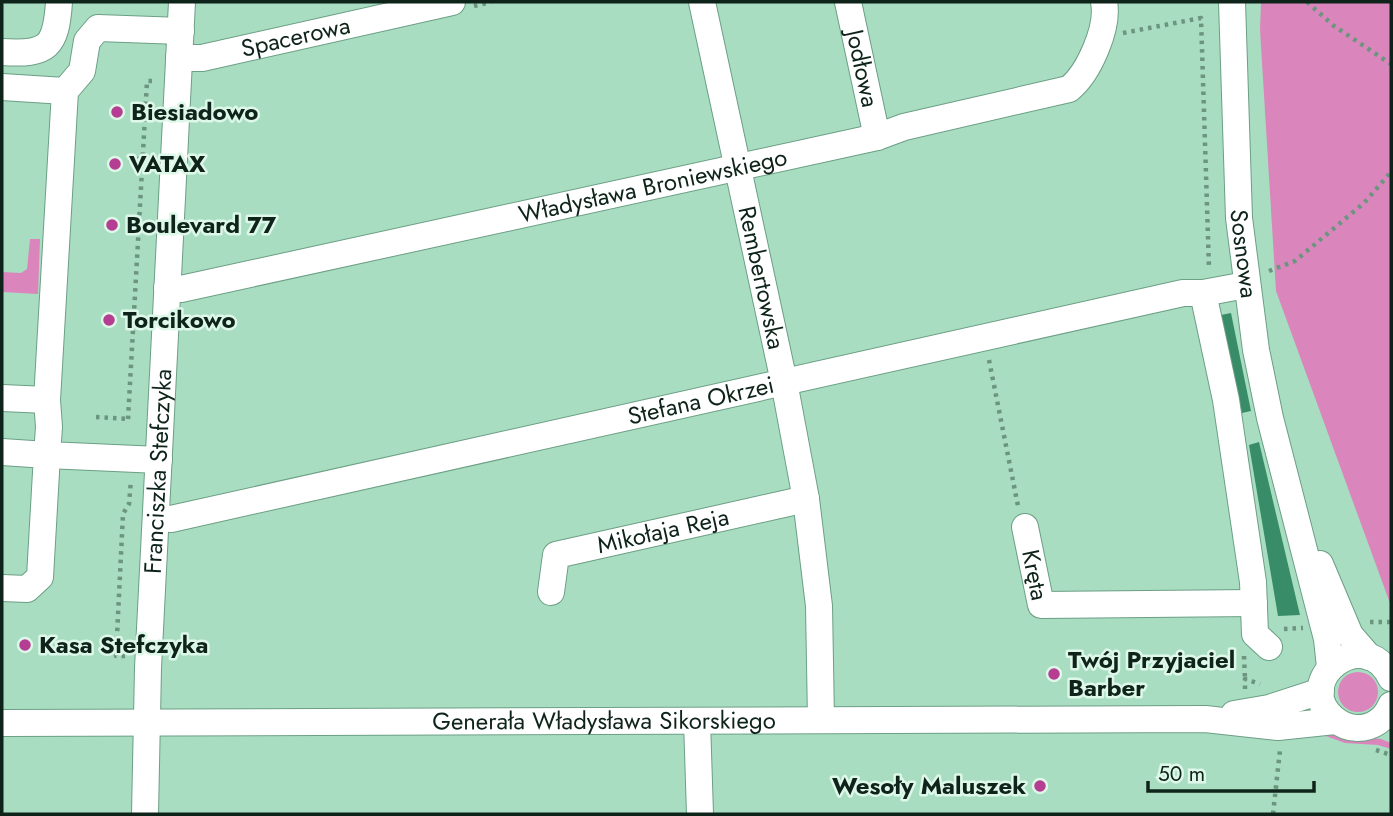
<svg xmlns="http://www.w3.org/2000/svg" width="1393" height="816" font-family="Jost,sans-serif">
  <style>
    .green { fill: #da86bc }
    .water { fill: #388c67 }
    .lines { fill: none; stroke-linecap: round; stroke-linejoin: round }
    .minor-casing { stroke: #6c9f85; stroke-width: 28 }
    .path { stroke: #6c9580; stroke-width: 4.5; stroke-dasharray: 3.5 5; stroke-linecap: butt }
    .minor { stroke: #fff; stroke-width: 26 }
    .poi-dot { fill: #b53d92; stroke: #ddf7e8; stroke-width: 2.5 }
    .labels { text-anchor: middle; stroke-width: 5; stroke-linejoin: round; paint-order: stroke }
    .street-label { font-size: 24px; fill: #0e2319; stroke: #ddf7e8 }
    .poi-label { font-size: 24px; font-weight: bold; fill: #0e2319; stroke: #ddf7e8; text-anchor: start }
  </style>
  <rect width="100%" height="100%" fill="#a8ddc1"/>
  <g class="green">
    <polygon points="1261,2 1391,2 1391,606 1276,291 1260,30"/>
    <polygon points="30,239 40,239 38,294 2,292 2,272 21,273 27,269"/>
    <circle cx="1358" cy="692" r="20"/>
    <polygon points="1312,731 1381,739 1391,743 1391,749 1378,745 1345,743"/>
  </g>
  <g class="water">
    <polygon points="1231,313 1251,411 1242,413 1221,315"/>
    <polygon points="1259,442 1300,615 1278,616 1249,445"/>
  </g>
  <g class="lines">
    <defs>
      <g id="minor">
        <path id="s1" d="M702,2l82,380 22,117 13,107 2,114"/>
        <path id="s2" d="M848,2l29,135"/>
        <path id="s3" d="M1232,2l7,216 17,132 14,68 57,221 3,28"/>
        <path d="M2,52c46,3 54,-5 57,-50"/>
        <path id="s4" d="M179,58h23l250,-56"/>
        <polyline points="2,87 65,91 47,400 2,398"/>
        <polyline points="65,91 82,71 87,41 98,28 181,31"/>
        <path id="s5" d="M167,288l14,1 696,-152 27,-10 165,-38c20,-16 40,-62 35,-87"/>
        <polyline points="1203,293 1226,400 1253,582 1255,634 1269,647"/>
        <polyline points="47,400 49,427 47,455 159,460"/>
        <polyline points="2,452 47,455 40,577 27,589 2,588"/>
        <path id="s6" d="M156,518l15,1 1012,-226h20l43,-8"/>
        <path id="s7" d="M1025,527l16,78 213,-2"/>
        <polyline points="1320,564 1350,635 1369,657"/>
        <path id="s8" d="M551,592l5,-37 250,-56"/>
        <path d="M1391,678c-27,-56 -100,3 -58,40 7,6 15,10 24,10 16,0 28,-9 34,-23"/>
        <polyline points="1234,714 1269,708 1321,691"/>
        <polyline points="697,721 700,814"/>
        <path id="s9" d="M2,723l1203,-4 73,8 57,-6"/>
        <path id="s10" d="M145,814l3,-146 34,-666"/>
      </g>
    </defs>
    <use href="#minor" class="minor-casing"/>
    <g class="path">
      <polyline points="1307,2 1334,26 1391,64"/>
      <polyline points="474,6 491,2"/>
      <polyline points="1123,33 1201,18 1209,268"/>
      <polyline points="128,159 143,159"/>
      <polyline points="1269,271 1295,261 1364,203 1391,172"/>
      <polyline points="989,360 1018,506"/>
      <polyline points="96,417 130,419"/>
      <polyline points="128,419 147,81 157,81"/>
      <polyline points="1370,622 1391,622"/>
      <polyline points="1284,629 1303,628"/>
      <polyline points="125,656 116,656 123,514 129,504 131,480"/>
      <polyline points="1244,656 1245,679"/>
      <polyline points="1245,689 1245,679 1260,684"/>
      <polyline points="1376,750 1391,755"/>
      <polyline points="1273,814 1280,750"/>
    </g>
    <use href="#minor" class="minor"/>
  </g>
  <g class="poi-dot">
    <circle cx="117" cy="112" r="7"/>
    <circle cx="115" cy="164" r="7"/>
    <circle cx="112" cy="225" r="7"/>
    <circle cx="109" cy="320" r="7"/>
    <circle cx="25" cy="645" r="7"/>
    <circle cx="1054" cy="674" r="7"/>
    <circle cx="1040" cy="786" r="7"/>
  </g>
  <g class="labels">
    <g class="street-label">
      <text dy="8" stroke="none"><textPath href="#s4" startOffset="119">Spacerowa</textPath></text>
      <text dy="8" stroke="none"><textPath href="#s2" startOffset="68">Jodłowa</textPath></text>
      <text dy="8" stroke="none"><textPath href="#s5" startOffset="497">Władysława Broniewskiego</textPath></text>
      <text dy="8" stroke="none"><textPath href="#s3" startOffset="252">Sosnowa</textPath></text>
      <text dy="8" stroke="none"><textPath href="#s1" startOffset="282">Rembertowska</textPath></text>
      <text dy="8" stroke="none"><textPath href="#s6" startOffset="558">Stefana Okrzei</textPath></text>
      <text dy="8" stroke="none"><textPath href="#s10" startOffset="343">Franciszka Stefczyka</textPath></text>
      <text dy="8" stroke="none"><textPath href="#s8" startOffset="147">Mikołaja Reja</textPath></text>
      <text dy="8" stroke="none"><textPath href="#s7" startOffset="49">Kręta</textPath></text>
      <text dy="8" stroke="none"><textPath href="#s9" startOffset="602">Generała Władysława Sikorskiego</textPath></text>
    </g>
    <g class="poi-label">
      <text x="131" y="120">Biesiadowo</text>
      <text x="129" y="172">VATAX</text>
      <text x="126" y="233">Boulevard 77</text>
      <text x="123" y="328">Torcikowo</text>
      <text x="39" y="653">Kasa Stefczyka</text>
      <text x="1068" y="668">Twój Przyjaciel<tspan x="1068" dy="28">Barber</tspan></text>
      <text x="1026" y="794" text-anchor="end">Wesoły Maluszek</text>
    </g>
  </g>
  <rect width="1393" height="816" fill="none" stroke="#0e2319" stroke-width="7"/>
  <path d="M1148 781v10h166v-10" fill="none" stroke="#0e2319" stroke-width="3.5"/>
  <text x="1158" y="781" font-size="21" fill="#0e2319" stroke="#ddf7e8" stroke-width="5" paint-order="stroke">50 m</text>
</svg>
